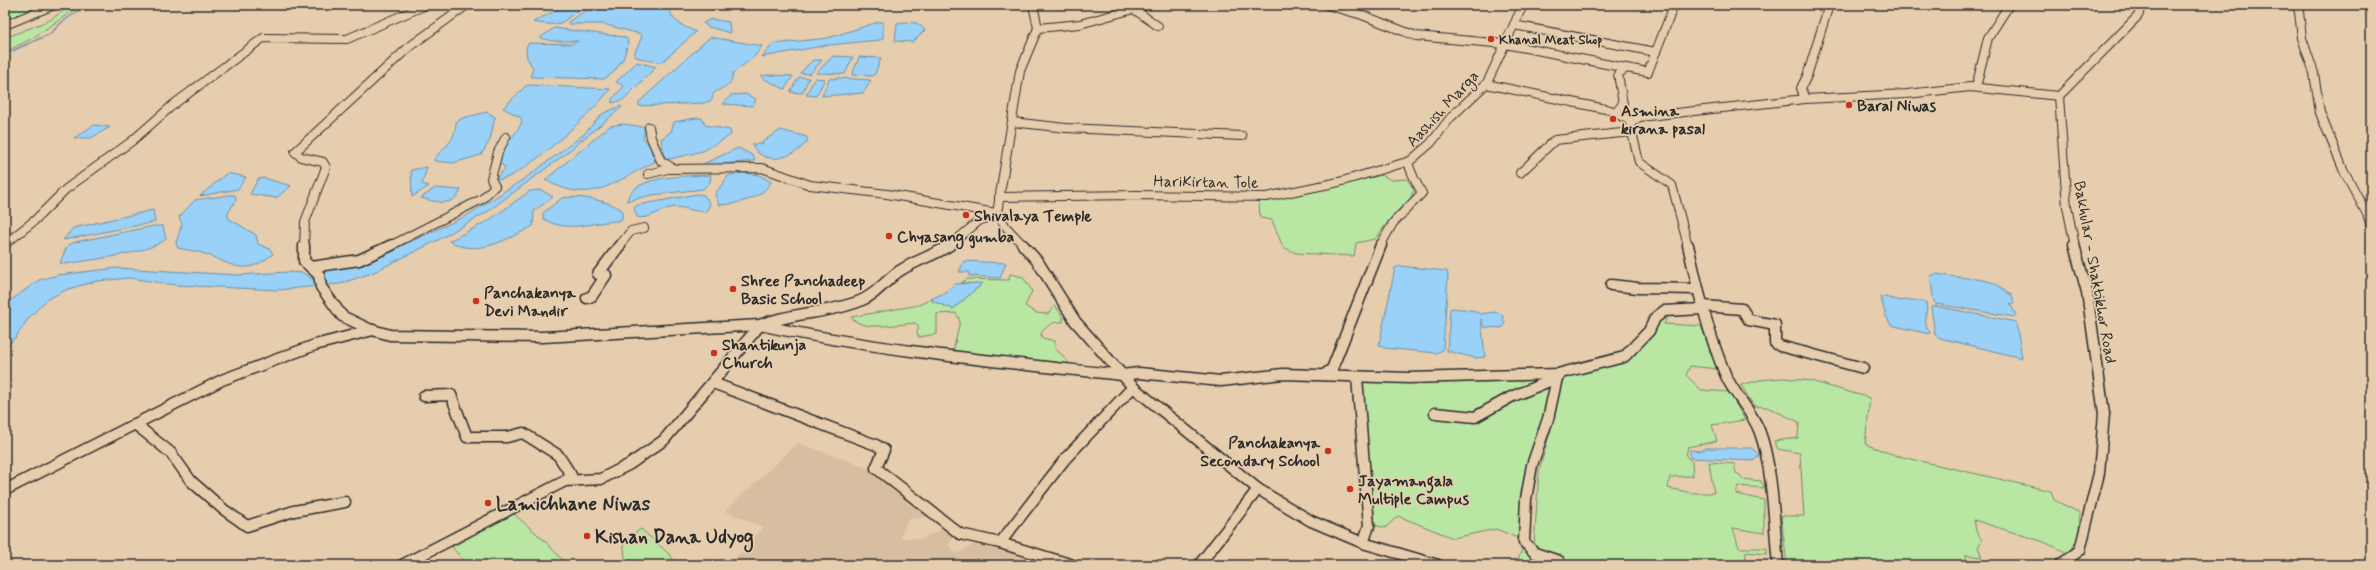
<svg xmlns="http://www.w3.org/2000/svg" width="2376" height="570" font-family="Mynerve,sans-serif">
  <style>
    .built { fill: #d7bea0 }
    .green { fill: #bae6a3; stroke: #728867 }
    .water { fill: #99d1f8; stroke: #6d8fa6 }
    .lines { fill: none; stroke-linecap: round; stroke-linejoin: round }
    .stream { stroke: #6d8fa6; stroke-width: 1.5 }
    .minor-far1-casing { stroke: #2b2b2b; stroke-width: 10 }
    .minor-casing { stroke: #2b2b2b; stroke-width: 13 }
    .minor-far1 { stroke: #e6cdae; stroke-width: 8 }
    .minor { stroke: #e6cdae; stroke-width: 10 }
    .poi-dot { fill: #c8321e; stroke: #e6cdae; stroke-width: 1.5 }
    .labels { text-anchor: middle; stroke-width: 3.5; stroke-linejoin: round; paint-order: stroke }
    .far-poi-label { font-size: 13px; font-weight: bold; fill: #2b2b2b; stroke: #e6cdae; text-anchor: start }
    .poi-label { font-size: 16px; font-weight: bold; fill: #2b2b2b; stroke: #e6cdae; text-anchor: start }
    .street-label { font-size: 16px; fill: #2b2b2b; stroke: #e6cdae }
    .near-poi-label { font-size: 19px; font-weight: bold; fill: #2b2b2b; stroke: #e6cdae; text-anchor: start }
  </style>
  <rect width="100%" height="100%" fill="#e6cdae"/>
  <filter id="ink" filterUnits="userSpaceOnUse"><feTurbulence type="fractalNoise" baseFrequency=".025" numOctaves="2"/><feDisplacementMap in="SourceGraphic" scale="8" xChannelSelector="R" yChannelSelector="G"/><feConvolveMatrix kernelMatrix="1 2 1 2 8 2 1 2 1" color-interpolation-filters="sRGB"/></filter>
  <g filter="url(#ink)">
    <polygon class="built" points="798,443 873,470 929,517 908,519 900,538 922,539 944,528 956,536 948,544 956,554 983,540 1059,565 730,565 763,527 725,511"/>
    <g class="green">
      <polygon points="5,5 51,5 5,25"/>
      <polygon points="77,5 81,5 31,39 5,52 5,38 50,20 63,11"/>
      <polygon points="1382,175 1391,180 1407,179 1414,190 1410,199 1394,214 1375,239 1356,243 1354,256 1296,253 1283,247 1272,220 1260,218 1259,202 1271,198 1332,187"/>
      <path d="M1010,274l13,3 9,14 -7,15 11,7 12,1 7,-9 8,12v5c-10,-1 -15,3 -22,11l1,5 13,3v7l15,16 -6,2 -111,-14 7,-31 -4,-8 -19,1v20l-18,3 -2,-4 2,-7 -4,-3c-16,1 -54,9 -64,-6l68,-12 14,-7 -1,3 21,8 29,-25 -21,-1 7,-4 41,1z"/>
      <polygon points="1669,314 1664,324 1701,326 1717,369 1690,366 1686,375 1701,390 1729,392 1745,420 1712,425 1717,441 1688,447 1686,456 1692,462 1693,476 1670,477 1668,488 1692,493 1714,493 1709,462 1734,464 1736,473 1740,475 1742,479 1761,481 1764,488 1738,486 1736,494 1764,500 1764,533 1733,528 1739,548 1767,548 1767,554 1746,552 1745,565 1561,565 1565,560 1534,546 1539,471 1552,425 1561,379 1628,360 1659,321"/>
      <polygon points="1554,376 1471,415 1431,414 1471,422 1553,381 1521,540 1557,565 1516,565 1522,550 1518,538 1496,529 1453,538 1398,516 1385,528 1375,525 1361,379"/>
      <polygon points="1783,378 1811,381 1870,398 1865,444 1894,455 2051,491 2054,500 2080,513 2079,537 2068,553 2044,542 1974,520 1976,531 1982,540 1978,547 1982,557 1966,555 1966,565 1787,565 1781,516 1804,516 1800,453 1778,449 1774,441 1798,438 1799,422 1767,407 1754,406 1741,385 1760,380"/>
      <polygon points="513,513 545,541 567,565 492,565 487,561 480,565 464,565 466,563 452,547"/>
      <polygon points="641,529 670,555 676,565 626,565 623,541"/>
    </g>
    <g class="water">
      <path d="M566,5h22c-28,13 -18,24 -55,17z"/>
      <path d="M670,5c-2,16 14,21 26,27l-34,30h-6l-20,-5 -2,-3 8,-17 -2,-3 -37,-10h-34l-1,-2 24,-16z"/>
      <polygon points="711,19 729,22 730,33 709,27 703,23"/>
      <polygon points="878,22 883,22 883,38 880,40 828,45 762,57 773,44 828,38"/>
      <polygon points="904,22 917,23 925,30 913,42 895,41 897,23"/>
      <polygon points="554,28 624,37 627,39 628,44 623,59 614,72 604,79 532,77 531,75 533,68 527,58 526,47 529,43 572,44 578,41 552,41 540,38"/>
      <path d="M710,37l52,9 -8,11 -21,16c-2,15 -10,13 -20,21l-1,6 -8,3 -65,3v-4z"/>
      <polygon points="833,56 853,57 845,74 816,73"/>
      <polygon points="859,57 881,58 875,74 872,76 852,75"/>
      <polygon points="813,60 822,60 810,74 800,73"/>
      <polygon points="637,62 656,67 623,100 612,103 612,99 624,86 616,82"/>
      <polygon points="768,75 793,76 785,89 762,78 761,76"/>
      <polygon points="799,77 809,78 802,93 790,92"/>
      <polygon points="815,78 825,79 816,96 806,95"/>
      <polygon points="839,78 870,80 871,81 863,93 822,96 829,79"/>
      <path d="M527,85l83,4c-9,16 -100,101 -114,89l8,-8 1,-3 -5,-3c1,-23 16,-26 22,-43l-2,-4 -17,-9z"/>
      <polygon points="745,94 756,99 753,106 723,104 731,95"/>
      <polygon points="620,106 622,107 564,155 487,212 438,240 372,273 339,284 278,290 175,285 130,278 97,281 68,289 46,300 28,319 16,337 5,348 5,308 10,301 39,280 58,275 117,268 238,275 288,272 303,273 312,279 323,276 326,270 332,268 356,265 373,259 466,216 527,177 583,135 602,114"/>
      <path d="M487,112l8,5 -5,23 -9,15 -28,8 -18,-2 -1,-2c12,-15 21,-16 22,-37l7,-4z"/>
      <polygon points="696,118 702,118 705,125 730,130 731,135 703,151 670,159 665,158 661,139 671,132 674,122"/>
      <path d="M622,124l23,3 -2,11 7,8 5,16c-43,20 -62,44 -110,18l65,-54z"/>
      <polygon points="94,125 110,127 91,138 74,138"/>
      <path d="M781,130l26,7v5c-13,16 -45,26 -55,2h11l-1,-2z"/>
      <polygon points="738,148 752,155 755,159 754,161 703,166 703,164"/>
      <polygon points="427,167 422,184 429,186 412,197 411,170"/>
      <polygon points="227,173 246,177 238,189 200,196"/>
      <path d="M742,173l18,2 11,7c-9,17 -34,22 -52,23l-4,-11 14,-19z"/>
      <path d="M711,175l-1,7 -7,7 -51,6 -25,6c5,-27 64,-25 84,-26z"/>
      <polygon points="258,179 264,178 291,186 276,198 250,194"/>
      <path d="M435,188l26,2c-8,18 -24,12 -40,8z"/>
      <path d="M541,190l12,7 -19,14 -1,15c-25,13 -56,32 -84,15l39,-20 42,-30z"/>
      <path d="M697,194l7,1 6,9 -4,8c-13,0 -24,-7 -37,-4 -11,3 -21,12 -32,9l-3,-9 4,-3z"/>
      <path d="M229,195h6l1,5 -8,13v5l28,17 2,9 12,5 3,5c-28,23 -39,11 -68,0 -8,-3 -18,-4 -27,-6l-2,-5 6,-19 -3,-7 16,-17z"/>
      <path d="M562,198c16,-3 46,2 60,12v9l-5,2c-24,1 -53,13 -74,-3v-5z"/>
      <polygon points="153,210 155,222 63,240 73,228"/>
      <path d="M154,226h9l3,13c-18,15 -77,21 -101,25l-5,-1 7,-17 8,-4z"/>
      <polygon points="964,261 1006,263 1000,278 969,276 969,272 959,272"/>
      <polygon points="1400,266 1447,271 1448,276 1443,350 1436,353 1384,348 1379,345 1395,268"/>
      <path d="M1937,274c17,4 37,3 54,8 9,2 12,10 21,13l2,9h-4l6,11 -1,2 -79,-13 -2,-2 -4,-26z"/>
      <polygon points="983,283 953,309 932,301 933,298 946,292 954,284"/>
      <path d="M1880,296l22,5 2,-2 22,3c3,10 -5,23 4,30l-1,2 -38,-9 -5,-9z"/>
      <polygon points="1936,306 2016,322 2022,358 1940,338 1935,335 1931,307"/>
      <polygon points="1452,308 1471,310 1480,314 1494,312 1502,314 1505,324 1502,328 1484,327 1481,319 1485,357 1475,358 1447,351 1450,309"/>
      <polygon points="1706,448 1751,448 1758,453 1758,457 1753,461 1690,458 1690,450 1701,451"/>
    </g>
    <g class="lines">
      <polyline class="stream" points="5,54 50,34 61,23 86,5"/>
      <defs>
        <g id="minor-far1">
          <polyline points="1327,5 1362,15 1416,36 1505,44 1626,68"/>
          <polyline points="2296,5 2299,12 2302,38 2314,73 2320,113 2343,169 2367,214 2371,226"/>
          <polyline points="1135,10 1158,26"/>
          <polyline points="5,25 54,5"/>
          <polyline points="1514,25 1656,52"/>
          <polyline points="1038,28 1080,24 1148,5"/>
          <polyline points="1486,84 1610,110 1632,122"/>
          <polyline points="1976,87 1988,38 2009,5"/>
          <polyline points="1805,99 1801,88 1807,76 1829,5"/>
          <polyline points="1615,113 1623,104 1618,74 1626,68 1648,72 1674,5"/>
          <polyline points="1012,122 1066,128 1242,136"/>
          <polyline points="649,127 651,138 661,161 673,168"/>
          <polyline points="1520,173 1555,140 1631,132"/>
          <polyline points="648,174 668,169 762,168 810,185 887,194 996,213"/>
          <polyline points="999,197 1136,195 1266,197 1339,182 1410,161 1431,143 1451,117 1487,83 1523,5"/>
          <polyline points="5,244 34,221 66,189 132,141 174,104 263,38 347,39 426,5"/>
          <polyline points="304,246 305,222 326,167 323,162 301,157 295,152 409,47 467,5"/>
          <polyline points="390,246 482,199 495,186 491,179 498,152 506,137"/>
          <polyline points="619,246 631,231 644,228"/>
          <polyline points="949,246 979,221 997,213"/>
          <polyline points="1024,246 1006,227 997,213 1020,71 1038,28 1033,5"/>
          <path d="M1380,246l13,-23 29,-30c-6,-10 -11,-20 -14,-31"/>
          <polyline points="1688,246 1672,185 1639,162 1630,124 1639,117 1805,99 1907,94 1970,87 2059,96"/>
          <polyline points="2075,246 2067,207 2059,96 2138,16 2143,5"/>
        </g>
        <g id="minor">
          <path d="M304,245v16l15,14 2,12 21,29 27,13 21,6 153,2 217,-12c32,-13 68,-11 100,-24 18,-7 26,-22 41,-31 16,-10 34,-15 49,-25"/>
          <polyline points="1023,245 1038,262 1075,321 1133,387 1258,489 1311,521 1363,543 1438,565"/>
          <path d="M1688,245c10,45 20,89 38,131 8,18 25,34 33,54 14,35 15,96 19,135"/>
          <polyline points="311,267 359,260 392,245"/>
          <polyline points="1611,285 1638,288 1698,289"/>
          <polyline points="587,298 592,296 606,275 598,274 620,245"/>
          <polyline points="1703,306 1742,309 1749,320 1775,325 1775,343 1780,346 1863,368"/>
          <polyline points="1324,375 1332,369 1381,245"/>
          <polyline points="1357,377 1369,526 1363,543"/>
          <polyline points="713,383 876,445 884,450 876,468 960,534 1000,543 1065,459 1133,387"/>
          <polyline points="424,396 451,395 467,437 507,437 523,433 558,455 571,475 565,481"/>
          <polyline points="1435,413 1475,417 1511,397 1557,378"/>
          <polyline points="135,424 171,453 191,481 223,509 247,526 294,511 345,502"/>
          <polyline points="5,490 222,380 315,345 373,330"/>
          <polyline points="1000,543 1073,565"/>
          <polyline points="1559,561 1535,553 1524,542 1526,499 1532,465 1548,419 1557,378 1561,373 1624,357 1649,331 1655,318 1664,311 1703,309"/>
          <path d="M402,565l163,-84 36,-2 29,-15 34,-24 96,-115c119,26 241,37 362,50l17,-2 82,8 62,-7 126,4 151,-4"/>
          <polyline points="1199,565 1258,489"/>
          <polyline points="2060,565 2080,550 2099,473 2104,414 2087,292 2074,245"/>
        </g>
      </defs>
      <use href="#minor-far1" class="minor-far1-casing"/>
      <use href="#minor" class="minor-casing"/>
      <use href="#minor-far1" class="minor-far1"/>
      <use href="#minor" class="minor"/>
    </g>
  </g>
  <g class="poi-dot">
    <circle cx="1491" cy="39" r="4"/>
    <circle cx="1849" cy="105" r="4"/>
    <circle cx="1613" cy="119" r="4"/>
    <circle cx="966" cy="215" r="4"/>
    <circle cx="889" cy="236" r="4"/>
    <circle cx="733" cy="289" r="4"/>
    <circle cx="476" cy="301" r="4"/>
    <circle cx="714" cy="353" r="4"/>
    <circle cx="1328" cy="451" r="4"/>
    <circle cx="1350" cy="489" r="4"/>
    <circle cx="488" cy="503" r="4"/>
    <circle cx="587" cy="536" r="4"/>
  </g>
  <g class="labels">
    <g class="far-poi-label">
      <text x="1499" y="44">Khanal Meat Shop</text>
    </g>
    <g class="poi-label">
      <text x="1857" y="111">Baral Niwas</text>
      <text x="1621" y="116">Asmina<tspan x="1621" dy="18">kirana pasal</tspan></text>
      <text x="974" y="221">Shivalaya Temple</text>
      <text x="897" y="242">Chyasang gumba</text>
      <text x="741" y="286">Shree Panchadeep<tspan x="741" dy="18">Basic School</tspan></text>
      <text x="484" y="298">Panchakanya<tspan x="484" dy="18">Devi Mandir</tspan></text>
      <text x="722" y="350">Shantikunja<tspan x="722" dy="18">Church</tspan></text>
      <text x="1320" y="448" text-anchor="end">Panchakanya<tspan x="1320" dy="18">Secondary School</tspan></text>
      <text x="1358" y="486">Jayamangala<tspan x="1358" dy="18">Multiple Campus</tspan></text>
    </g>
    <g class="street-label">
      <text transform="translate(1442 108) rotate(-47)" y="6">Aashish Marga</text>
      <text transform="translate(1206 181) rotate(1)" y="6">HariKirtan Tole</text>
      <text transform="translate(2096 272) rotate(80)" y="6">Bakhular - Shaktikhor Road</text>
    </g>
    <g class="near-poi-label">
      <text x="496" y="510">Lamichhane Niwas</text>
      <text x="595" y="543">Kishan Dana Udyog</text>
    </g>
  </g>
  <rect width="2376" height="570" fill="none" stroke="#e6cdae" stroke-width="20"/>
  <rect x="10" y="10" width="2356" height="550" fill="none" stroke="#2b2b2b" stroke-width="1.5" filter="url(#ink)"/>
</svg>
